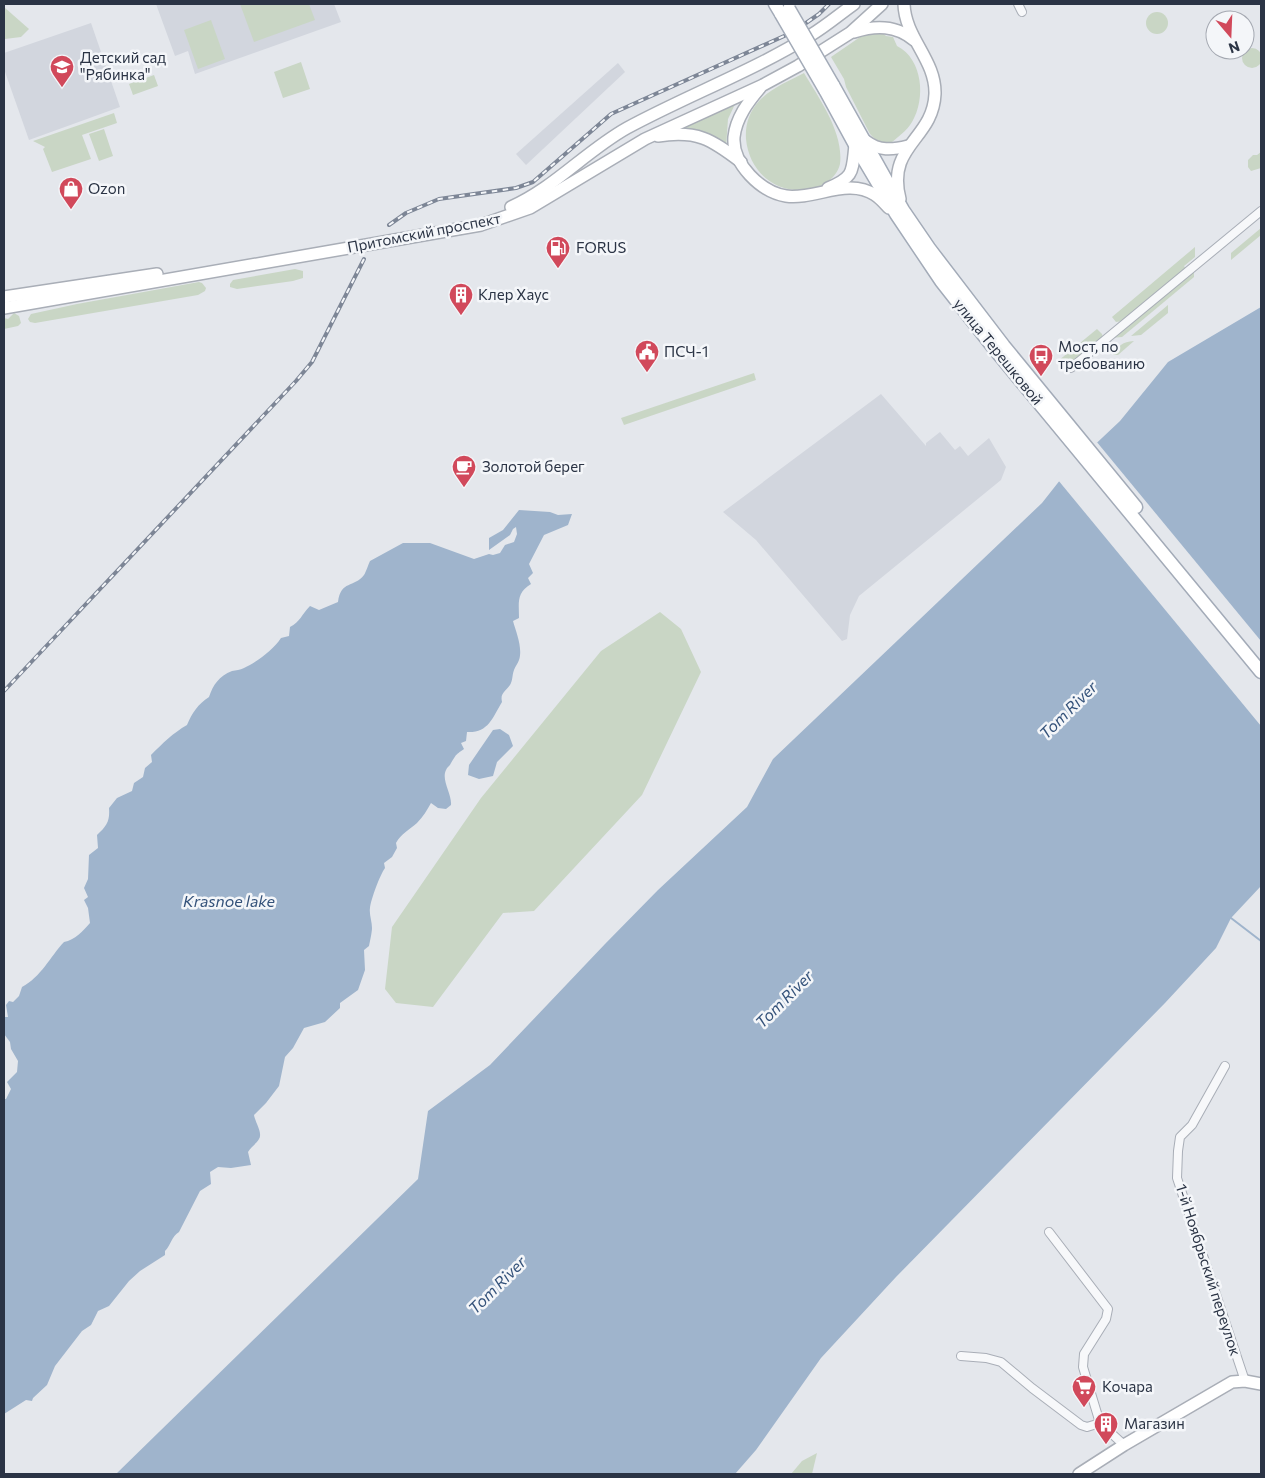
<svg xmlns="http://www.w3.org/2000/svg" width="1265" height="1478" font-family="Commissioner,sans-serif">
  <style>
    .built { fill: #d2d6de }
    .green { fill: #c9d6c5 }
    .water { fill: #9fb4cc }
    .pier { fill: #e4e7ec }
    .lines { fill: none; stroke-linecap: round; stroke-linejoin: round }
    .stream { stroke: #9fb4cc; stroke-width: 2 }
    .street-casing { stroke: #a9aeb7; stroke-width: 10 }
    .secondary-casing { stroke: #a9aeb7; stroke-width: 14 }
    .primary-casing { stroke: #a3abb8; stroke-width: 15 }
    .street { stroke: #f7f8fa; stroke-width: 8 }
    .secondary { stroke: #fff; stroke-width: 11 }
    .primary { stroke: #fff; stroke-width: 12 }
    .rail-casing { stroke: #7d8696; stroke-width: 4 }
    .rail { stroke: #f4f6f9; stroke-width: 2; stroke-dasharray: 5.5; stroke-linecap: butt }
    .primary-bridge-casing { stroke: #a3abb8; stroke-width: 15; stroke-linecap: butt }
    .primary-bridge { stroke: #fff; stroke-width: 12 }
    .labels { text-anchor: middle; stroke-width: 5; stroke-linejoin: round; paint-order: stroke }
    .poi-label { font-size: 15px; fill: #2b3445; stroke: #f4f6f9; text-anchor: start }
    .street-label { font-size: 15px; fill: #2b3445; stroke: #f4f6f9 }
    .water-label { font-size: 16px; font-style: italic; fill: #34527a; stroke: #f4f6f9 }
  </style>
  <rect width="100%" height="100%" fill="#e4e7ec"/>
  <g class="built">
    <polygon points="156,4 334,4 341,22 195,74 188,51 175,56"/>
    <polygon points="91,23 120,107 29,140 4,69 4,53"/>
    <polygon points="618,63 625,72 526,165 516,154"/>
    <polygon points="881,394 926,446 926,443 940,432 955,450 960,446 968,456 989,438 1006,467 1001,480 859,596 850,615 847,639 842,641 756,540 723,512"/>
  </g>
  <g class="green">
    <polygon points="240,4 309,4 315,20 254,42"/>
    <polygon points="4,7 29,29 21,37 5,39 4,38"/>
    <circle cx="1157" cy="23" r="11"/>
    <polygon points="211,20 225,59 198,69 184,30"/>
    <path d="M882,32l4,4 7,1 4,9c26,13 29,53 15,76 -5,9 -16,16 -23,23l-14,-6 -5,-5 -24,-47 -2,-8 -13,-22 35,-24 6,1z"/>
    <circle cx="1252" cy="58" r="10"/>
    <polygon points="301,62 310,89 283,98 274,72"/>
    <path d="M804,73c15,25 40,60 36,91 -2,8 -7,14 -13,18 -7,5 -13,7 -21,8 -32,3 -57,-19 -60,-51 -1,-14 3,-27 13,-38 12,-13 30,-20 45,-28z"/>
    <polygon points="154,75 158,86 133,95 129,84"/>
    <polygon points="736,102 728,119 726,147 680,131 678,127"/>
    <polygon points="114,113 117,123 82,135 91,159 52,172 43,149 45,147 33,141"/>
    <polygon points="104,129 113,156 99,161 89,134"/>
    <polygon points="1261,152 1261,168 1251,171 1248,167 1248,160 1253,155 1257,155"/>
    <polygon points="1261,228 1261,235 1231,260 1231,253"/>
    <polygon points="1195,247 1195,257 1184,266 1186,269 1123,321 1116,322 1112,317"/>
    <polygon points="295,269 303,271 303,278 293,281 237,289 230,287 230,284 233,280"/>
    <polygon points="1194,270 1194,277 1122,337 1111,338"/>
    <polygon points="199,282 202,283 206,288 205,291 198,295 35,323 30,322 28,319 31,314 77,304"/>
    <polygon points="1168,305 1168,313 1141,335 1131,336"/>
    <polygon points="14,313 19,316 21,323 18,326 4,329 4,318 8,319"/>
    <polygon points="1097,329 1102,334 1103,338 1068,368 1063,368 1058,363 1058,361"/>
    <path d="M1134,341l-16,14h-5c6,-10 9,-13 21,-14z"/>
    <polygon points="754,373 756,380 624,425 621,418"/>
    <polygon points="660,612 681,629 701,672 642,795 534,911 503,913 433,1007 396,1003 385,989 392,927 481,798 601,651"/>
    <polygon points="817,1453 812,1474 791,1474 802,1461"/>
  </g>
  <g class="water">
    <polygon points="1261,307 1261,886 1231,918 1216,948 1165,1003 896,1277 821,1358 756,1450 735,1474 116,1474 418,1179 428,1111 490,1065 605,944 658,890 747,807 773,759 1042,503 1068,470 1120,421 1168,362"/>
    <path d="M519,510l31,2 8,3 14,-1 -4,11 -24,10 -15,29 4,9 -5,5 3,6c-15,9 -12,19 -12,34l-6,3c3,11 10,27 6,39 -1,3 -4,7 -5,10 -2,5 -1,10 -4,15 -5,7 -10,8 -8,17 -10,17 -14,31 -35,30l-1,9 -5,2 3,6c-10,7 -7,5 -13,14 -1,3 -4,4 -5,7 -5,10 6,24 5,35l-5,4 -8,-1 -7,-5c-4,7 -8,14 -14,20 -8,7 -16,11 -21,20l1,5 -5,9 -8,6 1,5c-5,7 -14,31 -15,40 -1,6 2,13 2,20 0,4 -2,13 -3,18l-5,4 1,20 -7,20 -18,13v5l-15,14 -21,6 -11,20 -8,9 -6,29 -13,17 -12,12c1,7 9,18 5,24 -3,5 -8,8 -11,13l3,13 -20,3 -13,-1 -8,5 1,12 -11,7 -21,41c-8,5 -8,13 -14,19v4l-25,16 -11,10 -20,25 -11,5 -7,14 -9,6 -27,35 -8,19 -14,13 -1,3 -6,-1 -22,14v-315h2l5,-10 -4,-7 10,-10 1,-11 -7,-12 -1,-7 -6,-8v-17h4l-2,-12 3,-4 4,1 6,-6 3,-9c19,-10 28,-30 42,-45 11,-2 19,-11 26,-19l-2,-15 -4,-8 4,-3 -4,-9 4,-9 1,-24 9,-7 -1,-13c10,-9 13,-14 12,-27l8,-10 15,-7 2,-8 9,-6 2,-9 7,-6 -1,-7c12,-12 22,-22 36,-30 5,-12 11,-21 22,-28 4,-12 10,-21 23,-26 4,-1 8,-1 12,-3 13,-6 29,-18 37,-30l8,-2 1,-9c10,-5 12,-13 20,-21l9,4 19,-8c3,-22 16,-14 26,-27 2,-3 4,-10 6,-14l33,-18h27l44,16 15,-5 4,1 7,-2 5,-8 9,-3 3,-8 -1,-7 -3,2 -3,6 -21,15v-12l14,-8z"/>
    <polygon points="500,729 509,735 513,746 497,762 493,776 479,779 468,775 469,765 493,730"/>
  </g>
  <polygon class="pier" points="1096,441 1261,641 1261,726 1058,480 1067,469"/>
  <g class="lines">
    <polyline class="stream" points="1231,918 1261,941"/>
    <defs>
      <g id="street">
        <polyline points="1018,4 1022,12"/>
        <polyline points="1071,368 1261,211"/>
        <polyline points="1225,1066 1192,1125 1180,1137 1178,1151 1177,1178 1245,1381"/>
        <polyline points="1049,1232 1108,1309 1106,1319 1084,1354 1083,1367 1100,1423 1124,1445"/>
        <polyline points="961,1356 986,1358 1001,1362 1032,1388 1081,1425 1087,1427 1100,1423"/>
      </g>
      <g id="secondary">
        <path d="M854,32c22,-7 42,-7 60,8"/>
        <path d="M760,88c-12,14 -24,30 -26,49 -2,27 27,55 52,59 29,4 62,-19 89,-1 5,3 10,9 14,13"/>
        <path d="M658,136c39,-6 53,3 83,26"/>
        <path d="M866,141c13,10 26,9 42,5"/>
        <path d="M828,188c27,-11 24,-17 27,-43"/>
        <path d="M900,199c-14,-54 33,-59 35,-105 1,-34 -30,-56 -31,-90"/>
        <path d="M511,207c43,-19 75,-56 116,-79 61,-33 126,-57 184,-93 15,-9 29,-21 43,-31"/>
        <polyline points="4,297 157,274"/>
        <polyline points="4,308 481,225 530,208 645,139 763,85 798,66 850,33 882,4"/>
        <polyline points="1079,1474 1124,1445 1232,1382 1245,1381 1261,1384"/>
      </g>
      <g id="primary">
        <polyline points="775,4 781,14"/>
        <polyline points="833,85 903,210 929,248 1004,346 1136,507"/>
        <polyline points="825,90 855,145 896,214 941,281 996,351 1261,672"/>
      </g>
    </defs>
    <use href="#street" class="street-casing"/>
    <use href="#secondary" class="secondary-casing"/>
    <use href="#primary" class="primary-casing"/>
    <use href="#street" class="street"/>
    <use href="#secondary" class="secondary"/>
    <use href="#primary" class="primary"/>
    <defs>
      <g id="rail">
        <polyline points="389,225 406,213 439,199 516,188 533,182 611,114 793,32 819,14 829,4"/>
        <polyline points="4,691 296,381 312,362 364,259"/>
      </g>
    </defs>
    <use href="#rail" class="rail-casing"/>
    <use href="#rail" class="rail"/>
    <defs>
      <g id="primary-bridge">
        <polyline points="789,9 833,85"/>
        <polyline points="781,14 825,90"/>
      </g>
    </defs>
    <use href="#primary-bridge" class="primary-bridge-casing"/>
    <use href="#primary-bridge" class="primary-bridge"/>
  </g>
  <defs>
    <symbol id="school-pin" viewBox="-11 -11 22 30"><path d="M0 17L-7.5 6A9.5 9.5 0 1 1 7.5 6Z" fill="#d1495b" stroke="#f4f6f9"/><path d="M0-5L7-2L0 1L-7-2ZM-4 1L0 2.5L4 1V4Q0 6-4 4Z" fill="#fff"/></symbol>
    <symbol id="shop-pin" viewBox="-11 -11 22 30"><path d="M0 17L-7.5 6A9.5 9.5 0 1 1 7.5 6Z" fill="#d1495b" stroke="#f4f6f9"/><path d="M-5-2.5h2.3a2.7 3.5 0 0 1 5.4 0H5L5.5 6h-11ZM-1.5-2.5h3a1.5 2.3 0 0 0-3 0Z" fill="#fff"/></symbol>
    <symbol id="fuel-pin" viewBox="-11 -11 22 30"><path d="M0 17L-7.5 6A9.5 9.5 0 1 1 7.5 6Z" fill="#d1495b" stroke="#f4f6f9"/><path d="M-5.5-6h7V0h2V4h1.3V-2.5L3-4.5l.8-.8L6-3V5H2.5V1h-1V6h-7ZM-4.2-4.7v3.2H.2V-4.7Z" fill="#fff"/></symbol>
    <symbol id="building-pin" viewBox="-11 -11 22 30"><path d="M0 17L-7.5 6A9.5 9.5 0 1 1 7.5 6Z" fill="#d1495b" stroke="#f4f6f9"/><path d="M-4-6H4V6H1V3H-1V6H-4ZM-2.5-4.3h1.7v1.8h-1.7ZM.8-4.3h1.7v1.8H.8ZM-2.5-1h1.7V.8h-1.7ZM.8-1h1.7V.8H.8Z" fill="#fff"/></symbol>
    <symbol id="civic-pin" viewBox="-11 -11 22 30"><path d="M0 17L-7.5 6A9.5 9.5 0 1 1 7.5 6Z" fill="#d1495b" stroke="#f4f6f9"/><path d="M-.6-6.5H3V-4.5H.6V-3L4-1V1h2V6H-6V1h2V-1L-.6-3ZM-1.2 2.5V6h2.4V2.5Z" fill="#fff"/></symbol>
    <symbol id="bus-pin" viewBox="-11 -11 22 30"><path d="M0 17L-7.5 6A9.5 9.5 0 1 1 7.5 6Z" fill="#d1495b" stroke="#f4f6f9"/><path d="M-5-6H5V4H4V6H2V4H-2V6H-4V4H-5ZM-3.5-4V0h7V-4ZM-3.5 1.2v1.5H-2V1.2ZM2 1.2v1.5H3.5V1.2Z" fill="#fff"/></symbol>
    <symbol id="cafe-pin" viewBox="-11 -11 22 30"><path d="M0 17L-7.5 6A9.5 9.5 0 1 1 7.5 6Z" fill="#d1495b" stroke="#f4f6f9"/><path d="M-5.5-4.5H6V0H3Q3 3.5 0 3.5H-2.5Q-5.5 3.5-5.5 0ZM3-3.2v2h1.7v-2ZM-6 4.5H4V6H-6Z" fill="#fff"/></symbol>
    <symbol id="supermarket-pin" viewBox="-11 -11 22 30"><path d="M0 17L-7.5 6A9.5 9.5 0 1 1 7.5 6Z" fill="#d1495b" stroke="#f4f6f9"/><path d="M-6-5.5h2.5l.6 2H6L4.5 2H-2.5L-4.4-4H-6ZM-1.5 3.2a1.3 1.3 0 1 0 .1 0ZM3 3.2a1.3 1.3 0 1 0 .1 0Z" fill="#fff"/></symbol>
  </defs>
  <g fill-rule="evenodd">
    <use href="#school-pin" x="48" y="53" width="28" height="38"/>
    <use href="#shop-pin" x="57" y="175" width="28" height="38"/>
    <use href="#fuel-pin" x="544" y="234" width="28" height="38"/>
    <use href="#building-pin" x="447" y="281" width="28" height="38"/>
    <use href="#civic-pin" x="633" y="338" width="28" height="38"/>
    <use href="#bus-pin" x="1027" y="342" width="28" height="38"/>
    <use href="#cafe-pin" x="450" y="453" width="28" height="38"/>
    <use href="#supermarket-pin" x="1070" y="1373" width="28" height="38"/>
    <use href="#building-pin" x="1092" y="1410" width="28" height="38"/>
  </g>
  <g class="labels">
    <g class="poi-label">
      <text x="80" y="63">Детский сад<tspan x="80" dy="17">"Рябинка"</tspan></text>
      <text x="88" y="194">Ozon</text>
      <text x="576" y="253">FORUS</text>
      <text x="478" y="300">Клер Хаус</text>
      <text x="1058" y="352">Мост, по<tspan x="1058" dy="17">требованию</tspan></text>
      <text x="664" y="357">ПСЧ-1</text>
      <text x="482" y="472">Золотой берег</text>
      <text x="1102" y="1392">Кочара</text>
      <text x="1124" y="1429">Магазин</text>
    </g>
    <g class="street-label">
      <text transform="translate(424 233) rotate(-11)" y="5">Притомский проспект</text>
      <text transform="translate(998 352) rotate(51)" y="5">улица Терешковой</text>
      <text transform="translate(1208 1270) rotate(72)" y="5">1-й Ноябрьский переулок</text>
    </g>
    <g class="water-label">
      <text transform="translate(1068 710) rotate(-45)" y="6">Tom River</text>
      <text x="229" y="907">Krasnoe lake</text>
      <text transform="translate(784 999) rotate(-45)" y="6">Tom River</text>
      <text transform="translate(497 1285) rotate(-45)" y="6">Tom River</text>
    </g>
  </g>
  <rect width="1265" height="1478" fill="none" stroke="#2b3445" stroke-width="10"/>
  <g transform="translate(1230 35) rotate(161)"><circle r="24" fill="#f4f6f9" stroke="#a4a8b1"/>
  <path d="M0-4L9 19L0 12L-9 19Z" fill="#d1495b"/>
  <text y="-8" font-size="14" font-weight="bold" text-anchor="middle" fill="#2b3445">N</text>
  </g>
</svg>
